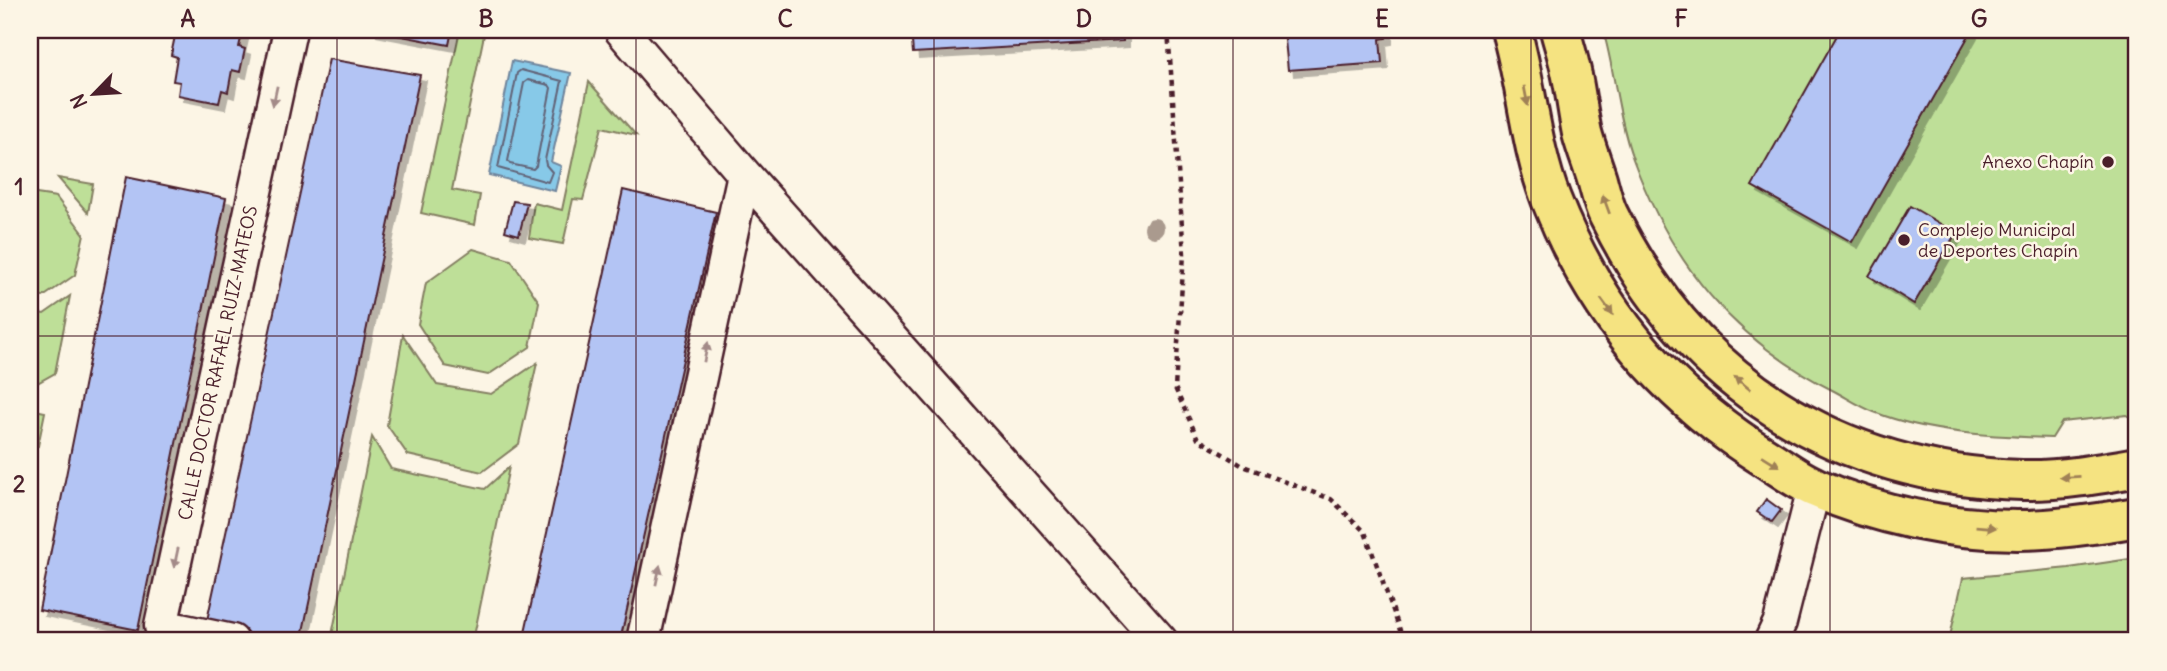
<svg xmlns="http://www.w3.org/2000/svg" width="2167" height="671" font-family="Delius,sans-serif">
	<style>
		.green { fill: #bedf98; stroke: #847f62; stroke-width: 2 }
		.water { fill: #87c9e8; stroke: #6f859c; stroke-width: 2 }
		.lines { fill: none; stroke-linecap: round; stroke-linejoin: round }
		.shore { stroke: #626377; stroke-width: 2 }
		.building { fill: #b3c4f4; stroke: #4a1f2b; stroke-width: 2; filter: url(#shadow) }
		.minor-casing { stroke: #4a1f2b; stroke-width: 37 }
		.major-casing { stroke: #4a1f2b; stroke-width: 44 }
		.path { stroke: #4a1f2b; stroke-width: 4.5; stroke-dasharray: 5 5; stroke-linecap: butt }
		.minor { stroke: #fcf5e5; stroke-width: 32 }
		.major { stroke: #f5e381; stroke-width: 38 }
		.tree { fill: #aa9a8e }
		.oneway { fill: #a38a88 }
		.oneway2 { fill: #a08156 }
		.grid { fill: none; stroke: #4a1f2b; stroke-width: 2; stroke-opacity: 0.55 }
		.poi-dot { fill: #4a1f2b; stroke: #fcf5e5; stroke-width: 2.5 }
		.labels { text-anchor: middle; stroke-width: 5; stroke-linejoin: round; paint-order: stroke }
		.poi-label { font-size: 18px; fill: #4a1f2b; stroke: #fcf5e5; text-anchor: end }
		.street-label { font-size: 18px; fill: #4a1f2b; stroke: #fcf5e5 }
		.neatline { fill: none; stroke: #4a1f2b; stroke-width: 2.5 }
		.grid-label { font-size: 23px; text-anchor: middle; font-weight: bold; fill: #4a1f2b }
	</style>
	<defs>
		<filter id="shadow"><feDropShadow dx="6" dy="6" stdDeviation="0" flood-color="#0004"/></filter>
	</defs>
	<rect width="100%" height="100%" fill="#fcf5e5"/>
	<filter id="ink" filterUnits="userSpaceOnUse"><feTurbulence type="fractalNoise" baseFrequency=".0143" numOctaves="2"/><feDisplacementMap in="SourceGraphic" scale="14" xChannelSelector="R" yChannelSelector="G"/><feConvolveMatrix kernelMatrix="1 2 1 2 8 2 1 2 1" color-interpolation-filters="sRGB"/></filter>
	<g filter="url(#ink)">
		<path class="green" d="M460 30H485L452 190 480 195 475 225 421 213Z
			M1603 30H2137V420L2127 415 2062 422 2052 438C1992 436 1930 434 1874 412 1861 407 1849 399 1836 392 1734 341 1672 265 1633 159 1618 118 1615 72 1603 30Z
			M589 82 636 135 602 127 583 200 573 199 563 244 529 238 534 203 562 210Z
			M58 178 93 184 88 213Z
			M30 193 56 197 84 234 75 275 43 297 30 295Z
			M473 249 511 260 539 302 530 347 488 375 445 366 418 324 426 283Z
			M70 296 55 373 30 387V311L44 314Z
			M403 335 437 385 491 394 537 363 519 444 482 472 408 455 387 425Z
			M30 409 45 412 38 446 30 444Z
			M372 437 391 469 485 489 509 467 473 641H417L416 639 394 634 391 641H361L332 635Z
			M2137 558V641H1949L1963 578 2069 568Z"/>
		<path class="water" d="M512 61 571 73 551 162 561 166 555 191 489 175Z"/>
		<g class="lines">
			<path class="shore" d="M521 70 562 81 545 160 546 165 552 172 548 182 498 168 517 73Z
				M528 80 549 85 551 88 536 166 533 169 510 164 508 161 524 83Z"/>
		</g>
		<path class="building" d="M182 30H243L239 47 245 49 240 72 232 70 228 92 222 90 219 103 178 95 180 82 173 81 177 57 171 55 175 36 180 37Z
			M370 30H452L449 45Z
			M911 30H1123V41L913 53Z
			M1284 30H1386V38L1380 39 1382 63 1288 70Z
			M1840 30H1972L1852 242 1752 186Z
			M329 59 420 75 301 641H284L206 625Z
			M126 177 226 198 138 630 39 610Z
			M623 190 716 212 620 641H523Z
			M513 201 527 203 519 235 505 231Z
			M1910 206 1956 233 1914 304 1869 276Z
			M1766 499 1781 510 1772 522 1757 512Z"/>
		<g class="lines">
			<g class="minor-casing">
				<path id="minor" d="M621 30 744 174 1161 641
					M232 641 161 626 290 30
					M643 641 744 174
					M1771 641 1780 622 1814 488"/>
			</g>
			<g class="major-casing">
				<path id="major" d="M1511 30C1527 85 1530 145 1551 199 1594 309 1666 396 1766 458 1782 468 1799 481 1816 488 1877 515 1950 530 2017 530 2057 530 2097 524 2137 517
					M1560 30C1564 45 1569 60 1572 76 1576 95 1578 114 1582 133 1586 148 1592 163 1597 179 1600 190 1603 203 1608 214 1690 382 1835 474 2022 480 2060 481 2099 474 2137 467"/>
			</g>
			<path class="path" d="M1168 30 1184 254 1175 388 1198 439 1243 466 1331 499 1365 532 1401 633V641"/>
			<use href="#minor" class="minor"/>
			<use href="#major" class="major"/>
		</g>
		<circle class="tree" cx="1154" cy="228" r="10"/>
		<defs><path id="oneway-solid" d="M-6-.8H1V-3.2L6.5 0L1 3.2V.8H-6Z" transform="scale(1.75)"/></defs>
		<g class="oneway">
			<use href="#oneway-solid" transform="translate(275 96) rotate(102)"/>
			<use href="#oneway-solid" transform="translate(706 352) rotate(-78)"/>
			<use href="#oneway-solid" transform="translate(176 558) rotate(102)"/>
			<use href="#oneway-solid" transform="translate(658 575) rotate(-78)"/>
		</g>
		<g class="oneway2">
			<use href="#oneway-solid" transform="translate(1526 96) rotate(79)"/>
			<use href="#oneway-solid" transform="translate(1606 204) rotate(-110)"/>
			<use href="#oneway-solid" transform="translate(1607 307) rotate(54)"/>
			<use href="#oneway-solid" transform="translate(1742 383) rotate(-141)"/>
			<use href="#oneway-solid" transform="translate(1771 461) rotate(32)"/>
			<use href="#oneway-solid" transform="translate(2070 477) rotate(177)"/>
			<use href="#oneway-solid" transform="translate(1986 527) rotate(5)"/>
		</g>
	</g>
	<path class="grid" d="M337 30V641M636 30V641M934 30V641M1233 30V641M1531 30V641M1830 30V641M30 336H2137"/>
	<g class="poi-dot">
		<circle cx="2108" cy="162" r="7"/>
		<circle cx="1904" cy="240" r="7"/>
	</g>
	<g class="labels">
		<g class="poi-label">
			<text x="2094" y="168">Anexo Chapín</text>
			<text x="1918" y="236" text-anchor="start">Complejo Municipal<tspan x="1918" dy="21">de Deportes Chapín</tspan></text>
		</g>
		<g class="street-label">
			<text transform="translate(218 363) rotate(-78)" y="6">CALLE DOCTOR RAFAEL RUIZ-MATEOS</text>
		</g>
	</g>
	<rect width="2167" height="671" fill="none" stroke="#fcf5e5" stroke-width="77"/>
	<g transform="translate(94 94) rotate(245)" stroke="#fcf5e5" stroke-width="5" paint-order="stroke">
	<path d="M0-5L12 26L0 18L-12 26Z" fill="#4a1f2b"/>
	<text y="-10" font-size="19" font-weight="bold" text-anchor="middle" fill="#4a1f2b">N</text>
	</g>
	<rect x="38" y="38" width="2090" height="594" class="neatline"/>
	<g class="grid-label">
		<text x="188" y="27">A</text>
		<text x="486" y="27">B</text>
		<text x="785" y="27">C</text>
		<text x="1084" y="27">D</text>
		<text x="1382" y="27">E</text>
		<text x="1681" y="27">F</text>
		<text x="1979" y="27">G</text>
		<text x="19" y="195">1</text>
		<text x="19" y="492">2</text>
	</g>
</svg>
